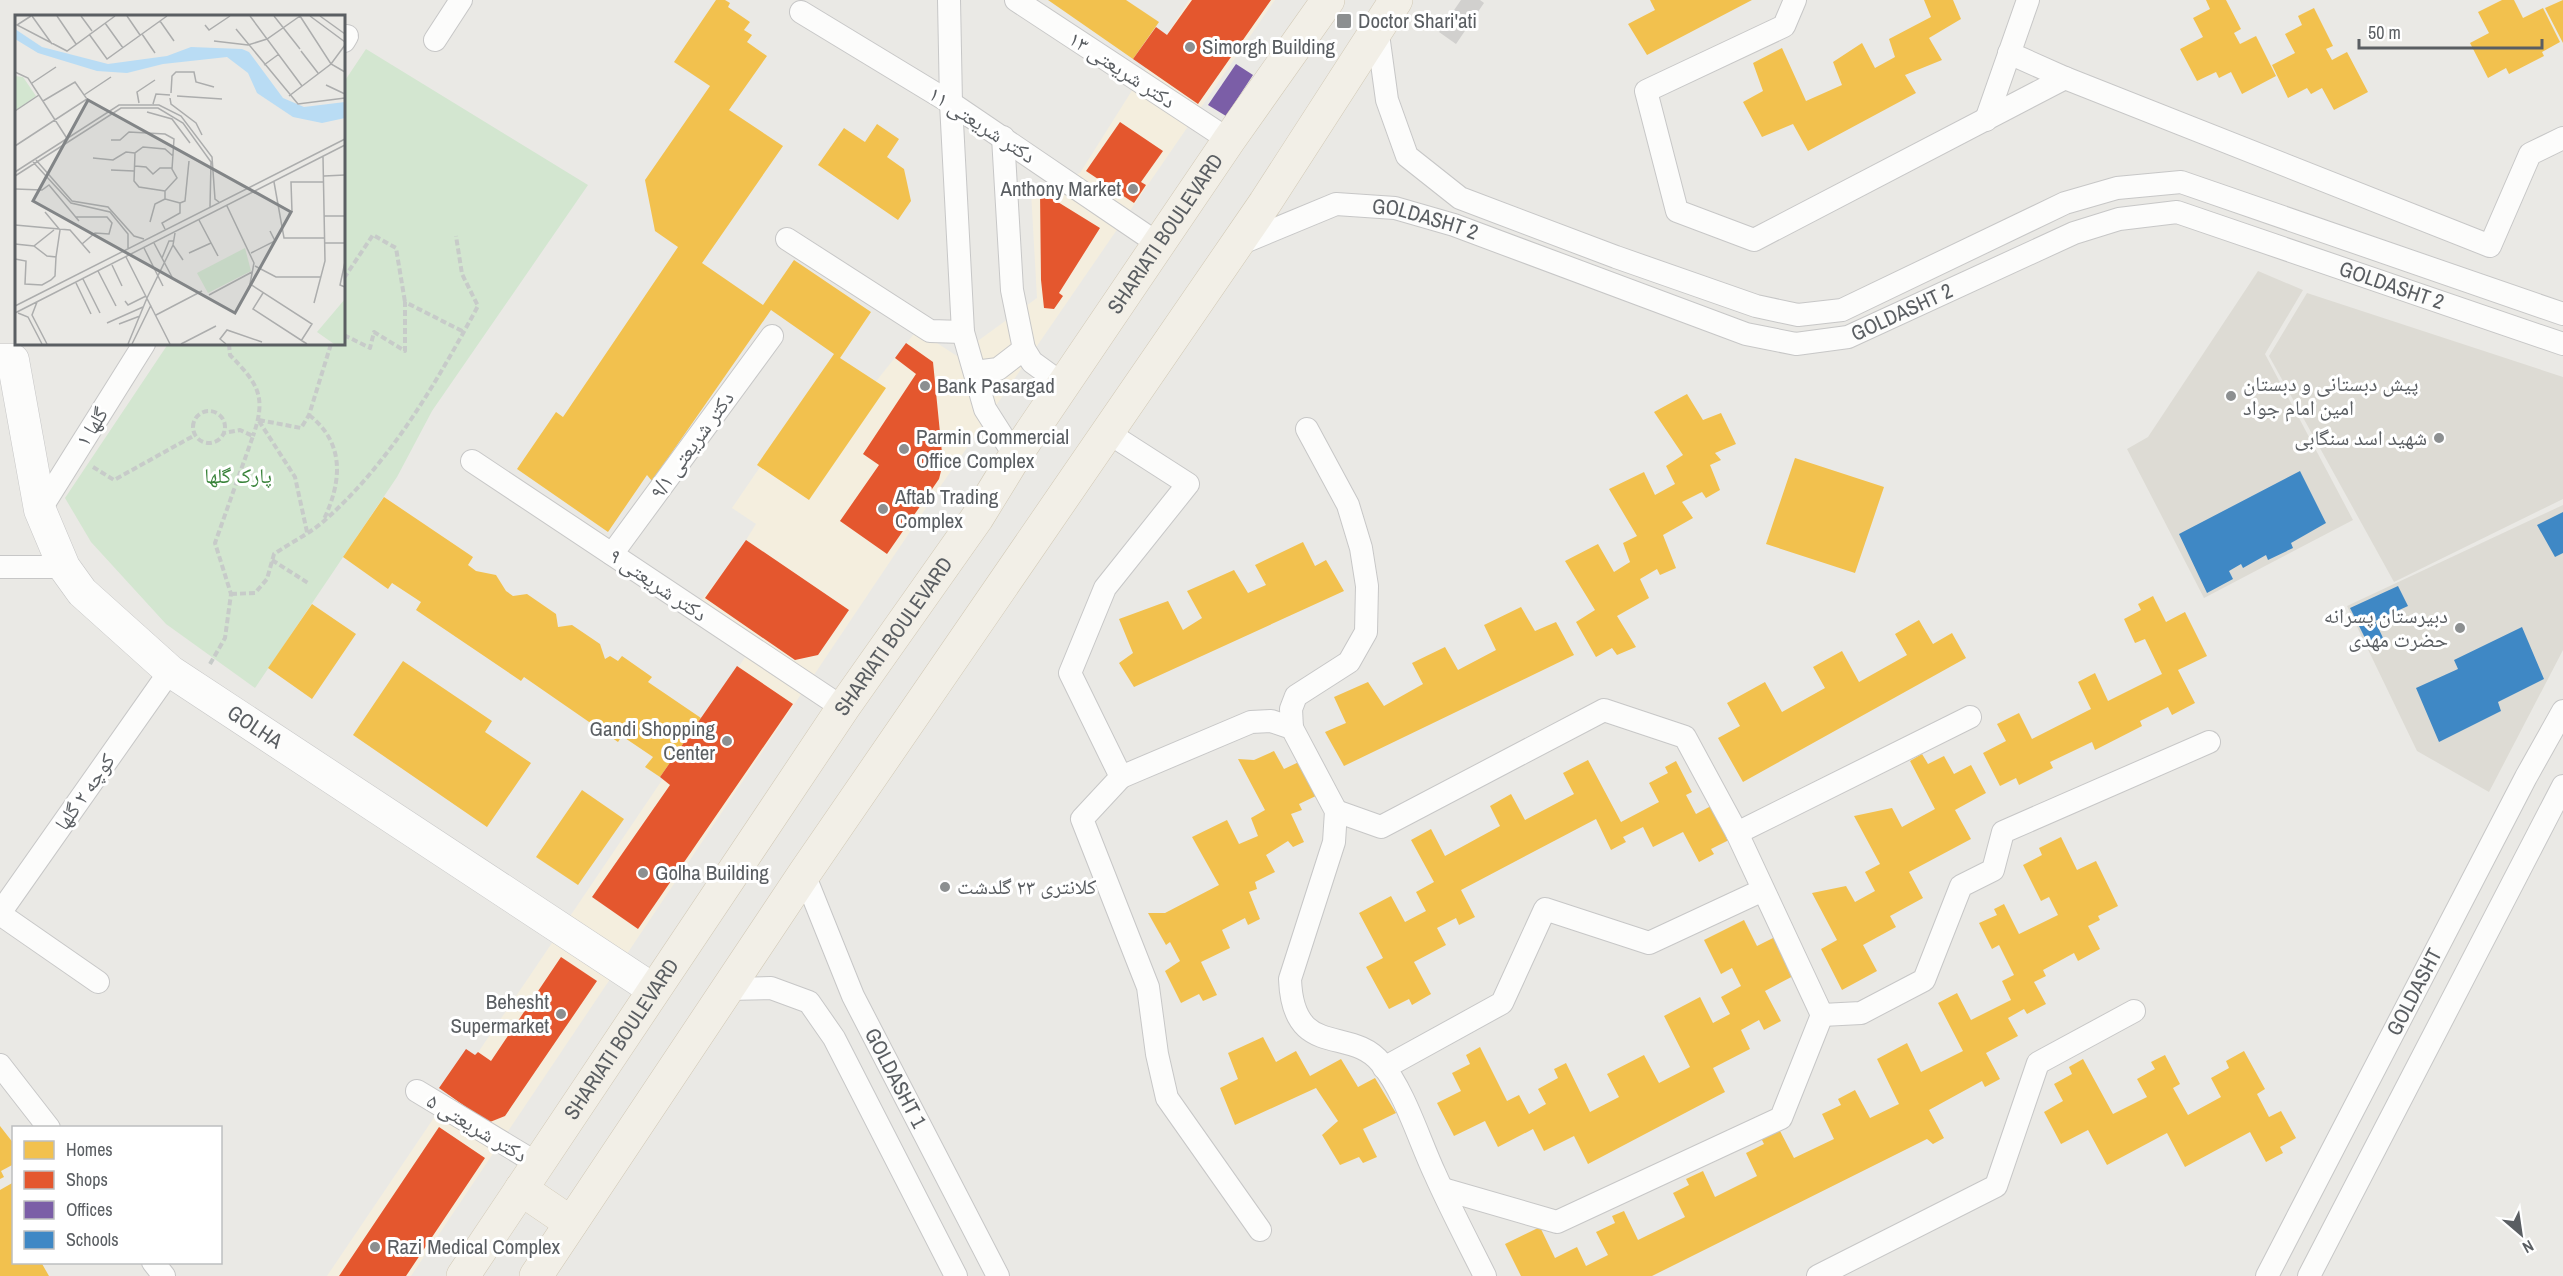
<svg xmlns="http://www.w3.org/2000/svg" width="2563" height="1276" font-family="'Archivo Narrow','Noto Naskh Arabic',sans-serif">
	<style>
		.commercial { fill: #f4eede }
		.education { fill: #dddbd4 }
		.green { fill: #d3e6d0 }
		.homes { fill: #f2c14e }
		.shops { fill: #e4572e }
		.offices { fill: #7b5ea7 }
		.schools { fill: #3f88c5 }
		.building { fill: #d1d0ce }
		.lines { fill: none; stroke-linecap: round; stroke-linejoin: round }
		.street-casing { stroke: #c7c7c7; stroke-width: 24 }
		.secondary-casing { stroke: #c7c7c7; stroke-width: 33 }
		.primary-casing { stroke: #d1c8b4; stroke-width: 34 }
		.path { stroke: #c7cbc9; stroke-width: 4; stroke-dasharray: 6 3; stroke-linecap: butt }
		.street { stroke: #fcfcfb; stroke-width: 22 }
		.secondary { stroke: #fcfcfb; stroke-width: 32 }
		.primary { stroke: #f2efe7; stroke-width: 33 }
		.poi-dot { fill: #8c8f90; stroke: #fff; stroke-width: 2 }
		.labels { text-anchor: middle; stroke-width: 6; stroke-linejoin: round; paint-order: stroke }
		.poi-label { font-size: 21px; fill: #5a5e62; stroke: #fff; text-anchor: start }
		.street-label { font-size: 21px; fill: #5a5e62; stroke: #fff }
		.park-label { font-size: 21px; fill: #39833a; stroke: #fff }
		.inset-road { fill: none; stroke: #acadad; stroke-width: 1.5 }
		.view { fill: #828587; fill-opacity: 0.15; stroke: #828587; stroke-width: 3 }
		.inset-edge { fill: none; stroke: #5a5e62; stroke-width: 3 }
	</style>
	<rect width="100%" height="100%" fill="#eae9e5"/>
	<path class="commercial" d="M1189 0H1275L942 484 411 1276H327L756 641 698 604 748 542 746 540 756 524 732 508 760 467 791 488 917 330 957 356 1037 298 1031 192 1080 173Z"/>
	<path class="education" d="M2258 271 2303 290 2265 354 2353 520 2204 598 2127 449 2148 437Z
		M2307 293 2563 377V499L2394 582 2269 356Z
		M2563 505V650L2489 792 2417 751 2347 606Z"/>
	<path class="green" d="M366 49 588 185 432 411 397 477 255 688 166 624 91 542 65 498 168 344H344V82Z"/>
	<path class="homes" d="M716 0H725L730 3 728 7 750 22 744 30 752 35 747 42 767 56 729 110 783 146 702 263 763 305 794 260 871 312 840 358 886 388 809 500 757 465 834 354 771 310 652 481 647 475 608 532 517 469 556 412 563 417 678 247 655 231 645 180 710 86 674 62Z
		M1048 0H1126L1159 22 1133 59Z
		M1650 0H1752L1647 55 1628 24 1655 10Z
		M1924 0H1953L1961 19 1929 38 1942 60 1905 75 1916 93 1808 151 1793 124 1762 137 1743 102 1763 91 1753 63 1782 48 1806 101 1842 85 1833 62 1862 43 1875 68 1895 57 1889 39 1931 17Z
		M2206 0H2226L2241 29 2234 33 2240 44 2256 36 2276 76 2242 94 2231 72 2219 78 2216 72 2197 81 2180 49 2203 37 2193 18 2210 9Z
		M2502 0H2514L2523 18 2543 8 2560 42 2542 52 2544 56 2509 74 2506 68 2488 78 2470 43 2489 33 2478 12Z
		M2563 0V43L2545 8Z
		M2314 8 2333 46 2326 49 2332 60 2347 52 2368 92 2334 110 2322 88 2311 94 2307 88 2288 98 2272 65 2295 53 2285 34 2302 25 2298 16Z
		M877 124 899 139 887 157 904 169 911 201 898 220 818 165 844 128 865 142Z
		M1687 394 1703 420 1721 413 1736 444 1715 453 1721 460 1710 465 1720 490 1706 498 1702 492 1682 502 1693 518 1663 535 1676 568 1660 575 1657 569 1640 579 1649 598 1617 616 1636 647 1617 655 1612 648 1596 657 1576 622 1595 610 1565 561 1598 544 1614 572 1630 562 1623 543 1637 536 1609 489 1644 472 1655 495 1675 484 1666 466 1683 455 1654 412Z
		M1795 458 1884 487 1855 573 1766 544Z
		M384 497 473 557 468 565 476 571 496 575 506 591 513 596 527 594 556 614 558 627 572 625 600 644 605 659 610 656 618 661 622 656 652 677 648 682 701 718 660 777 645 767 653 757 622 736 618 742 524 677 521 681 416 610 421 602 392 583 388 589 343 557Z
		M1303 542 1315 566 1326 560 1344 591 1134 687 1119 663 1133 653 1119 619 1168 601 1183 630 1202 618 1187 591 1234 570 1248 593 1266 585 1255 565Z
		M2153 596 2166 622 2185 612 2207 656 2178 670 2195 703 2172 715 2168 707 2140 721 2142 726 2095 750 2092 742 2050 762 2053 768 2019 785 2016 778 2000 786 1983 753 2006 741 1997 724 2019 713 2032 739 2091 709 2078 682 2095 673 2108 701 2162 674 2145 639 2135 643 2124 619 2141 610 2138 604Z
		M312 604 356 634 312 699 268 668Z
		M1521 607 1535 631 1556 622 1574 655 1344 766 1325 732 1346 723 1334 697 1368 682 1384 706 1423 684 1412 663 1445 647 1458 670 1496 650 1484 625Z
		M1919 620 1933 644 1952 633 1966 658 1743 782 1718 738 1740 726 1727 703 1765 682 1782 712 1825 688 1813 667 1842 651 1859 682 1907 655 1895 634Z
		M403 661 492 721 485 732 531 763 487 827 353 735Z
		M1274 751 1284 769 1301 761 1318 795 1299 804 1302 810 1291 814 1304 842 1293 847 1288 841 1266 855 1275 872 1255 882 1257 889 1249 892 1260 919 1248 925 1245 918 1222 930 1230 948 1201 962 1217 995 1203 1001 1199 994 1181 1003 1165 971 1180 961 1170 942 1166 945 1148 913H1165L1219 885 1192 837 1227 820 1239 844 1258 836 1251 818 1265 810 1238 759 1254 760Z
		M1922 754 1928 764 1944 756 1954 774 1971 765 1986 793 1955 810 1971 839 1909 872 1923 898 1890 916 1896 927 1863 945 1877 971 1842 990 1821 949 1837 940 1812 893 1846 886 1855 902 1875 891 1865 872 1880 864 1854 816 1892 808 1902 827 1935 809 1910 761Z
		M1588 760 1621 822 1659 802 1649 783 1668 773 1665 767 1676 761 1692 792 1686 795 1696 814 1711 806 1729 840 1711 849 1714 854 1699 862 1683 832 1653 847 1643 827 1623 837 1626 842 1611 850 1596 819 1461 890 1475 917 1459 925 1456 918 1437 928 1446 945 1414 962 1431 994 1412 1005 1409 999 1389 1009 1366 967 1383 958 1359 913 1391 896 1405 922 1426 911 1416 892 1434 882 1411 840 1431 829 1445 856 1500 826 1490 806 1511 794 1525 820 1574 794 1563 773Z
		M582 790 624 819 578 885 536 857Z
		M2061 837 2077 870 2096 861 2118 906 2098 916 2100 920 2088 926 2100 949 2078 961 2074 953 2043 970 2046 976 2034 982 2046 1004 2027 1014 2024 1009 2008 1018 2018 1036 1986 1053 2000 1079 1985 1087 1982 1081 1929 1110 1944 1138 1933 1144 1927 1139 1652 1276H1521L1505 1244 1540 1227 1555 1258 1577 1247 1586 1266 1608 1255 1596 1232 1615 1223 1612 1216 1624 1211 1638 1240 1685 1217 1673 1193 1689 1185 1686 1179 1703 1171 1715 1197 1757 1176 1746 1153 1764 1144 1761 1138 1779 1129 1794 1158 1834 1139 1822 1114 1841 1105 1838 1099 1855 1090 1870 1118 1899 1104 1877 1059 1907 1043 1921 1072 1963 1051 1938 1003 1957 993 1971 1020 2011 1000 2002 981 2014 975 1999 945 1992 949 1979 923 1997 915 1994 909 2004 904 2019 934 2058 915 2049 897 2041 901 2023 865 2042 855 2039 848Z
		M1744 920 1757 946 1779 935 1799 973 1765 991 1781 1021 1764 1030 1759 1020 1741 1030 1750 1049 1713 1068 1725 1092 1588 1164 1574 1136 1544 1151 1533 1129 1498 1147 1485 1121 1454 1136 1437 1103 1461 1091 1452 1073 1470 1064 1466 1055 1480 1047 1507 1101 1519 1095 1529 1114 1546 1104 1538 1089 1558 1078 1554 1069 1566 1063 1590 1112 1619 1097 1607 1074 1644 1055 1659 1083 1690 1067 1664 1016 1700 997 1713 1023 1730 1014 1721 997 1741 986 1732 968 1721 974 1704 940Z
		M1263 1037 1276 1062 1296 1051 1310 1076 1341 1059 1358 1087 1375 1078 1396 1113 1363 1129 1377 1157 1363 1163 1359 1157 1340 1165 1322 1135 1338 1121 1316 1088 1235 1125 1220 1088 1238 1079 1228 1053Z
		M2244 1051 2265 1089 2257 1094 2269 1117 2281 1111 2296 1138 2280 1147 2283 1153 2266 1162 2250 1132 2185 1167 2167 1133 2107 1165 2088 1130 2061 1144 2044 1112 2063 1101 2054 1084 2072 1074 2069 1067 2083 1059 2113 1114 2147 1097 2137 1079 2155 1069 2151 1062 2165 1055 2180 1084 2173 1088 2188 1115 2221 1097 2211 1078 2229 1068 2226 1061Z
		M0 1126 14 1144V1164L1 1171 4 1177 0 1179Z
		M14 1182V1262H41L49 1276H0V1190Z"/>
	<path class="shops" d="M1192 0H1271L1198 104 1133 59 1156 27 1167 35Z
		M1120 122 1163 151 1141 182 1146 185 1134 203 1086 171Z
		M1040 191 1100 228 1059 293 1063 296 1054 309 1044 308 1041 280Z
		M906 343 933 362 943 463 939 479 887 554 840 521 879 465 863 454 916 374 895 358Z
		M746 540 849 610 818 655 795 660 705 598Z
		M737 666 793 704 638 929 592 897 670 785 660 777Z
		M561 957 597 981 505 1116 490 1122 483 1119 439 1088 466 1049 475 1055 478 1052 491 1061Z
		M439 1127 485 1158 406 1276H339Z"/>
	<path class="offices" d="M1236 64 1253 75 1226 116 1208 105Z"/>
	<path class="schools" d="M2300 471 2326 523 2291 543 2293 548 2268 560 2266 555 2243 568 2241 564 2229 571 2233 579 2207 593 2179 534Z
		M2563 512V553L2555 557 2537 525Z
		M2398 586 2408 606 2375 621 2384 640 2370 648 2350 608Z
		M2522 627 2544 679 2498 702 2501 711 2439 742 2416 688 2458 669 2454 660Z"/>
	<path class="building" d="M1461 0H1480L1484 3 1456 44 1439 32Z"/>
	<g class="lines">
		<g class="street-casing">
			<g id="street">
				<path d="M949 0 951 103 963 332 985 409 1015 456"/>
				<path d="M1016 0 1229 140"/>
				<path d="M1795 0 1784 26 1646 91 1677 211 1754 240 2065 78"/>
				<path d="M801 12 951 103 1160 245"/>
				<path d="M1377 27 1387 100 1407 156 1460 198 1616 257 1756 306 1798 315 1842 310 2065 203 2117 188 2181 182 2563 314"/>
				<path d="M435 40 461 0"/>
				<path d="M344 41 347 36"/>
				<path d="M2009 53 2065 78 2490 246 2530 154 2563 138"/>
				<path d="M1986 120 2028 0"/>
				<path d="M787 239 930 331 963 332"/>
				<path id="s1" d="M1237 245 1336 204 1395 208 1454 225 1746 334 1796 344 1848 337 2074 233 2119 219 2177 212 2563 344"/>
				<path d="M1024 349 1032 362 1065 386"/>
				<path d="M975 372 998 369 1024 349 1012 290 1003 137"/>
				<path d="M1107 432 1188 484 1105 588 1070 673 1121 777 1082 819 1148 987 1157 1054 1167 1098 1260 1230"/>
				<path d="M472 461 843 708"/>
				<path d="M40 510 144 344"/>
				<path d="M612 554 772 336"/>
				<path d="M0 567H64"/>
				<path d="M1292 728 1291 709 1296 696 1349 662 1366 632 1367 586 1361 548 1348 505 1307 429"/>
				<path d="M1121 777 1251 722 1271 721 1292 728 1336 811 1334 842 1290 979C1293 1061 1351 1025 1381 1063 1405 1092 1419 1140 1435 1174 1450 1208 1468 1242 1485 1276"/>
				<path d="M1336 811 1381 827 1604 710 1685 737 1737 833 1822 1015 1781 1118 1557 1222 1443 1189"/>
				<path d="M1737 833 1970 717"/>
				<path id="s2" d="M804 874 853 996 998 1276"/>
				<path d="M0 913 170 671"/>
				<path d="M0 914 98 982"/>
				<path d="M727 989 771 988 809 1002 834 1038 956 1276"/>
				<path d="M1822 1015 1861 1013 1924 980 1961 886 1993 870 2003 832 2209 742"/>
				<path d="M0 1065 49 1128"/>
				<path d="M1384 1068 1502 1003 1545 909 1649 943 1763 890"/>
				<path d="M417 1091 538 1164"/>
				<path d="M153 1262 164 1276"/>
				<path d="M1818 1276 1996 1186 2038 1063 2134 1011"/>
				<path id="s3" d="M2267 1276 2526 777 2563 711"/>
				<path d="M2309 1276 2563 786"/>
			</g>
		</g>
		<g class="secondary-casing">
			<g id="secondary">
				<path id="s4" d="M0 360H13L40 510 64 567 82 592 170 671 654 990"/>
			</g>
		</g>
		<g class="primary-casing">
			<g id="primary">
				<path d="M521 1189 571 1223"/>
				<path id="s5" d="M463 1276 843 708 977 518 1015 456 1229 140 1328 0"/>
				<path d="M536 1276 804 874 1265 203 1396 0"/>
			</g>
		</g>
		<path class="path" d="M344 278 373 235 396 248 405 302
			M344 335 370 348 374 332 405 351V302L464 332
			M229 344 230 355C258 384 267 396 253 436
			M193 427a16 16 0 1 1 32 0a16 16 0 1 1-32 0Z
			M309 415C345 443 342 481 324 519
			M259 420 301 428 309 415 331 344
			M259 421 295 477 307 532
			M93 467 114 480 195 435
			M272 560 308 583
			M231 594 255 593 267 579 274 554C290 543 309 534 324 521 391 462 436 383 478 306L462 274 456 236
			M210 664 225 638 231 594 215 543 253 436 240 430 224 433"/>
		<use href="#street" class="street"/>
		<use href="#secondary" class="secondary"/>
		<use href="#primary" class="primary"/>
	</g>
	<g class="poi-dot">
		<rect x="1336" y="13" width="16" height="16" rx="3"/>
		<circle cx="1190" cy="47" r="6"/>
		<circle cx="1133" cy="189" r="6"/>
		<circle cx="925" cy="386" r="6"/>
		<circle cx="2231" cy="396" r="6"/>
		<circle cx="2439" cy="438" r="6"/>
		<circle cx="904" cy="449" r="6"/>
		<circle cx="883" cy="509" r="6"/>
		<circle cx="2460" cy="628" r="6"/>
		<circle cx="727" cy="741" r="6"/>
		<circle cx="643" cy="873" r="6"/>
		<circle cx="945" cy="887" r="6"/>
		<circle cx="561" cy="1014" r="6"/>
		<circle cx="375" cy="1247" r="6"/>
	</g>
	<g class="labels">
		<g class="poi-label">
			<text x="1358" y="28">Doctor Shari'ati</text>
			<text x="1202" y="54">Simorgh Building</text>
			<text x="1121" y="196" text-anchor="end">Anthony Market</text>
			<text x="2243" y="391">پیش دبستانی و دبستان<tspan x="2243" dy="24">امین امام جواد</tspan></text>
			<text x="937" y="393">Bank Pasargad</text>
			<text x="916" y="444">Parmin Commercial<tspan x="916" dy="24">Office Complex</tspan></text>
			<text x="2427" y="445" text-anchor="end">شهید اسد سنگابی</text>
			<text x="895" y="504">Aftab Trading<tspan x="895" dy="24">Complex</tspan></text>
			<text x="2448" y="623" text-anchor="end">دبیرستان پسرانه<tspan x="2448" dy="24">حضرت مهدی</tspan></text>
			<text x="715" y="736" text-anchor="end">Gandi Shopping<tspan x="715" dy="24">Center</tspan></text>
			<text x="655" y="880">Golha Building</text>
			<text x="957" y="894">کلانتری ۲۳ گلدشت</text>
			<text x="549" y="1009" text-anchor="end">Behesht<tspan x="549" dy="24">Supermarket</tspan></text>
			<text x="387" y="1254">Razi Medical Complex</text>
		</g>
		<g class="street-label">
			<text transform="translate(1122 70) rotate(33)" y="7">۱۳ دکتر شریعتی</text>
			<text transform="translate(982 125) rotate(33)" y="7">۱۱ دکتر شریعتی</text>
			<text dy="7" stroke="none"><textPath href="#s1" startOffset="198">GOLDASHT 2</textPath></text>
			<text dy="7" stroke="none"><textPath href="#s5" startOffset="1257">SHARIATI BOULEVARD</textPath></text>
			<text dy="7" stroke="none"><textPath href="#s1" startOffset="1224">GOLDASHT 2</textPath></text>
			<text dy="7" stroke="none"><textPath href="#s1" startOffset="702">GOLDASHT 2</textPath></text>
			<text transform="translate(92 427) rotate(-58)" y="7">۱ گلها</text>
			<text transform="translate(692 445) rotate(-54)" y="7">دکتر شریعتی ۹/۱</text>
			<text transform="translate(658 585) rotate(34)" y="7">دکتر شریعتی ۹</text>
			<text dy="7" stroke="none"><textPath href="#s5" startOffset="771">SHARIATI BOULEVARD</textPath></text>
			<text dy="7" stroke="none"><textPath href="#s4" startOffset="478">GOLHA</textPath></text>
			<text transform="translate(85 792) rotate(-55)" y="7">کوچه ۲ گلها</text>
			<text dy="7" stroke="none"><textPath href="#s3" startOffset="320">GOLDASHT</textPath></text>
			<text dy="7" stroke="none"><textPath href="#s5" startOffset="285">SHARIATI BOULEVARD</textPath></text>
			<text dy="7" stroke="none"><textPath href="#s2" startOffset="224">GOLDASHT 1</textPath></text>
			<text transform="translate(477 1128) rotate(31)" y="7">۵ دکتر شریعتی</text>
		</g>
		<g class="park-label">
			<text x="238" y="483">پارک گلها</text>
		</g>
	</g>
	<g transform="translate(15 15)">
		<rect width="330" height="330" fill="#eae9e5"/>
		<path d="M0 61 8 62 21 81 0 96ZM230 233 236 256 193 278 182 258ZM330 284V329H319L302 317Z" fill="#d3e6d0"/>
		<path d="M0 14 27 32 93 49 152 41 176 32 227 34 234 37 268 83 289 92 330 87V103L307 108 278 102 242 78 233 58 212 42 148 49 112 58 82 56 23 38 0 24Z" fill="#b9dcf4"/>
		<path class="inset-road" d="M16 1 2 10 52 36 100 1M17 1 37 29M42 1 61 29M66 1 77 16M112 1 125 20M235 1 287 71M259 1 285 34M285 1 316 49 330 57M295 1 330 27M305 1 330 19M145 6 159 26M90 8 108 33M190 10 194 15 215 1M221 14 283 89 330 83M74 19 92 44 152 1M127 19 140 38M199 26 233 30 252 24 285 1M286 36 303 58M249 50 264 39M0 57 13 63 53 125M17 68 41 52M311 70 330 79M156 78 157 61 161 57H179L181 67 199 72M69 80 96 62M162 81 207 84M274 81 316 49 330 30M155 83 156 89 181 108 187 120M124 88 122 77 140 65M138 89 141 79 155 80M0 96 24 80M132 97 157 104 175 128M96 125H105L114 117 150 119 159 124 157 154 162 163 150 176V184L165 188M0 131 72 84 60 67 28 86M78 143 98 145 111 137 120 138M21 145 57 186 93 192 119 221 129 224M18 147 56 188 95 197 113 219V233M120 151 131 152 138 159 145 153H157M96 155 119 156M0 157 104 90H144L166 101 197 142 200 184 204 187M0 161 106 93H143L168 108 196 147 195 192M309 161 330 160M259 167 269 223H310M0 174 27 175 34 170 64 206M150 176 124 172 119 166 120 138 128 132 150 134 158 141M212 191 239 248 235 269 297 309 286 326M30 197 45 215 41 242M277 197 276 167H309M309 201H330M60 202H92L97 208 94 219 80 218 67 229M184 205 203 241M135 207 140 189 150 184M0 210 55 215 75 238M150 214 147 208 165 198V188L170 186 174 146M139 228 157 262M310 228H330M0 229 19 231M158 230 168 245M129 233 148 271M174 238 196 228M236 238 260 226 255 216M111 242 155 329M147 243 154 226H159M0 244 11 246 10 269 27 270 36 265 40 261 41 242 32 241 19 231 39 215M330 247 325 270 330 272M97 250 107 271M240 251 261 262H306M83 256 101 291M68 264 85 298M61 268 76 299M248 278 238 294 292 329M194 280 237 257M132 283 158 230 160 218M110 286 113 290 131 281M22 287 17 300 32 329M299 288 310 246 308 142M0 291 330 124M0 298 330 130M3 298 13 302 27 329M141 300 187 276M92 308 128 292M104 309 125 301M113 329 132 283M117 329 136 290M166 329 201 311M211 329 205 324 212 315 247 327"/>
		<path class="view" d="M73 85 276 197 220 298 18 186Z"/>
		<rect width="330" height="330" class="inset-edge"/>
	</g>
	<rect x="12" y="1126" width="210" height="138" fill="#ffffff" stroke="#bdbfc0" stroke-width="1.5"/>
	<rect x="24" y="1141" width="30" height="18" fill="#f2c14e" stroke="#bdbfc0" stroke-width="1.5"/>
	<text x="66" y="1156" font-size="18" fill="#5a5e62">Homes</text>
	<rect x="24" y="1171" width="30" height="18" fill="#e4572e" stroke="#bdbfc0" stroke-width="1.5"/>
	<text x="66" y="1186" font-size="18" fill="#5a5e62">Shops</text>
	<rect x="24" y="1201" width="30" height="18" fill="#7b5ea7" stroke="#bdbfc0" stroke-width="1.5"/>
	<text x="66" y="1216" font-size="18" fill="#5a5e62">Offices</text>
	<rect x="24" y="1231" width="30" height="18" fill="#3f88c5" stroke="#bdbfc0" stroke-width="1.5"/>
	<text x="66" y="1246" font-size="18" fill="#5a5e62">Schools</text>
	<g transform="translate(2521 1234) rotate(151)" stroke="#ffffff" stroke-width="4.5" paint-order="stroke">
	<path d="M0-4.5L10 22L0 15L-10 22Z" fill="#5a5e62"/>
	<text y="-9" font-size="16" font-weight="bold" text-anchor="middle" fill="#5a5e62">N</text>
	</g>
	<path d="M2359 39v9h183v-9" fill="none" stroke="#5a5e62" stroke-width="3"/>
	<text x="2368" y="39" font-size="18" fill="#5a5e62" stroke="#ffffff" stroke-width="4.5" paint-order="stroke">50 m</text>
</svg>
